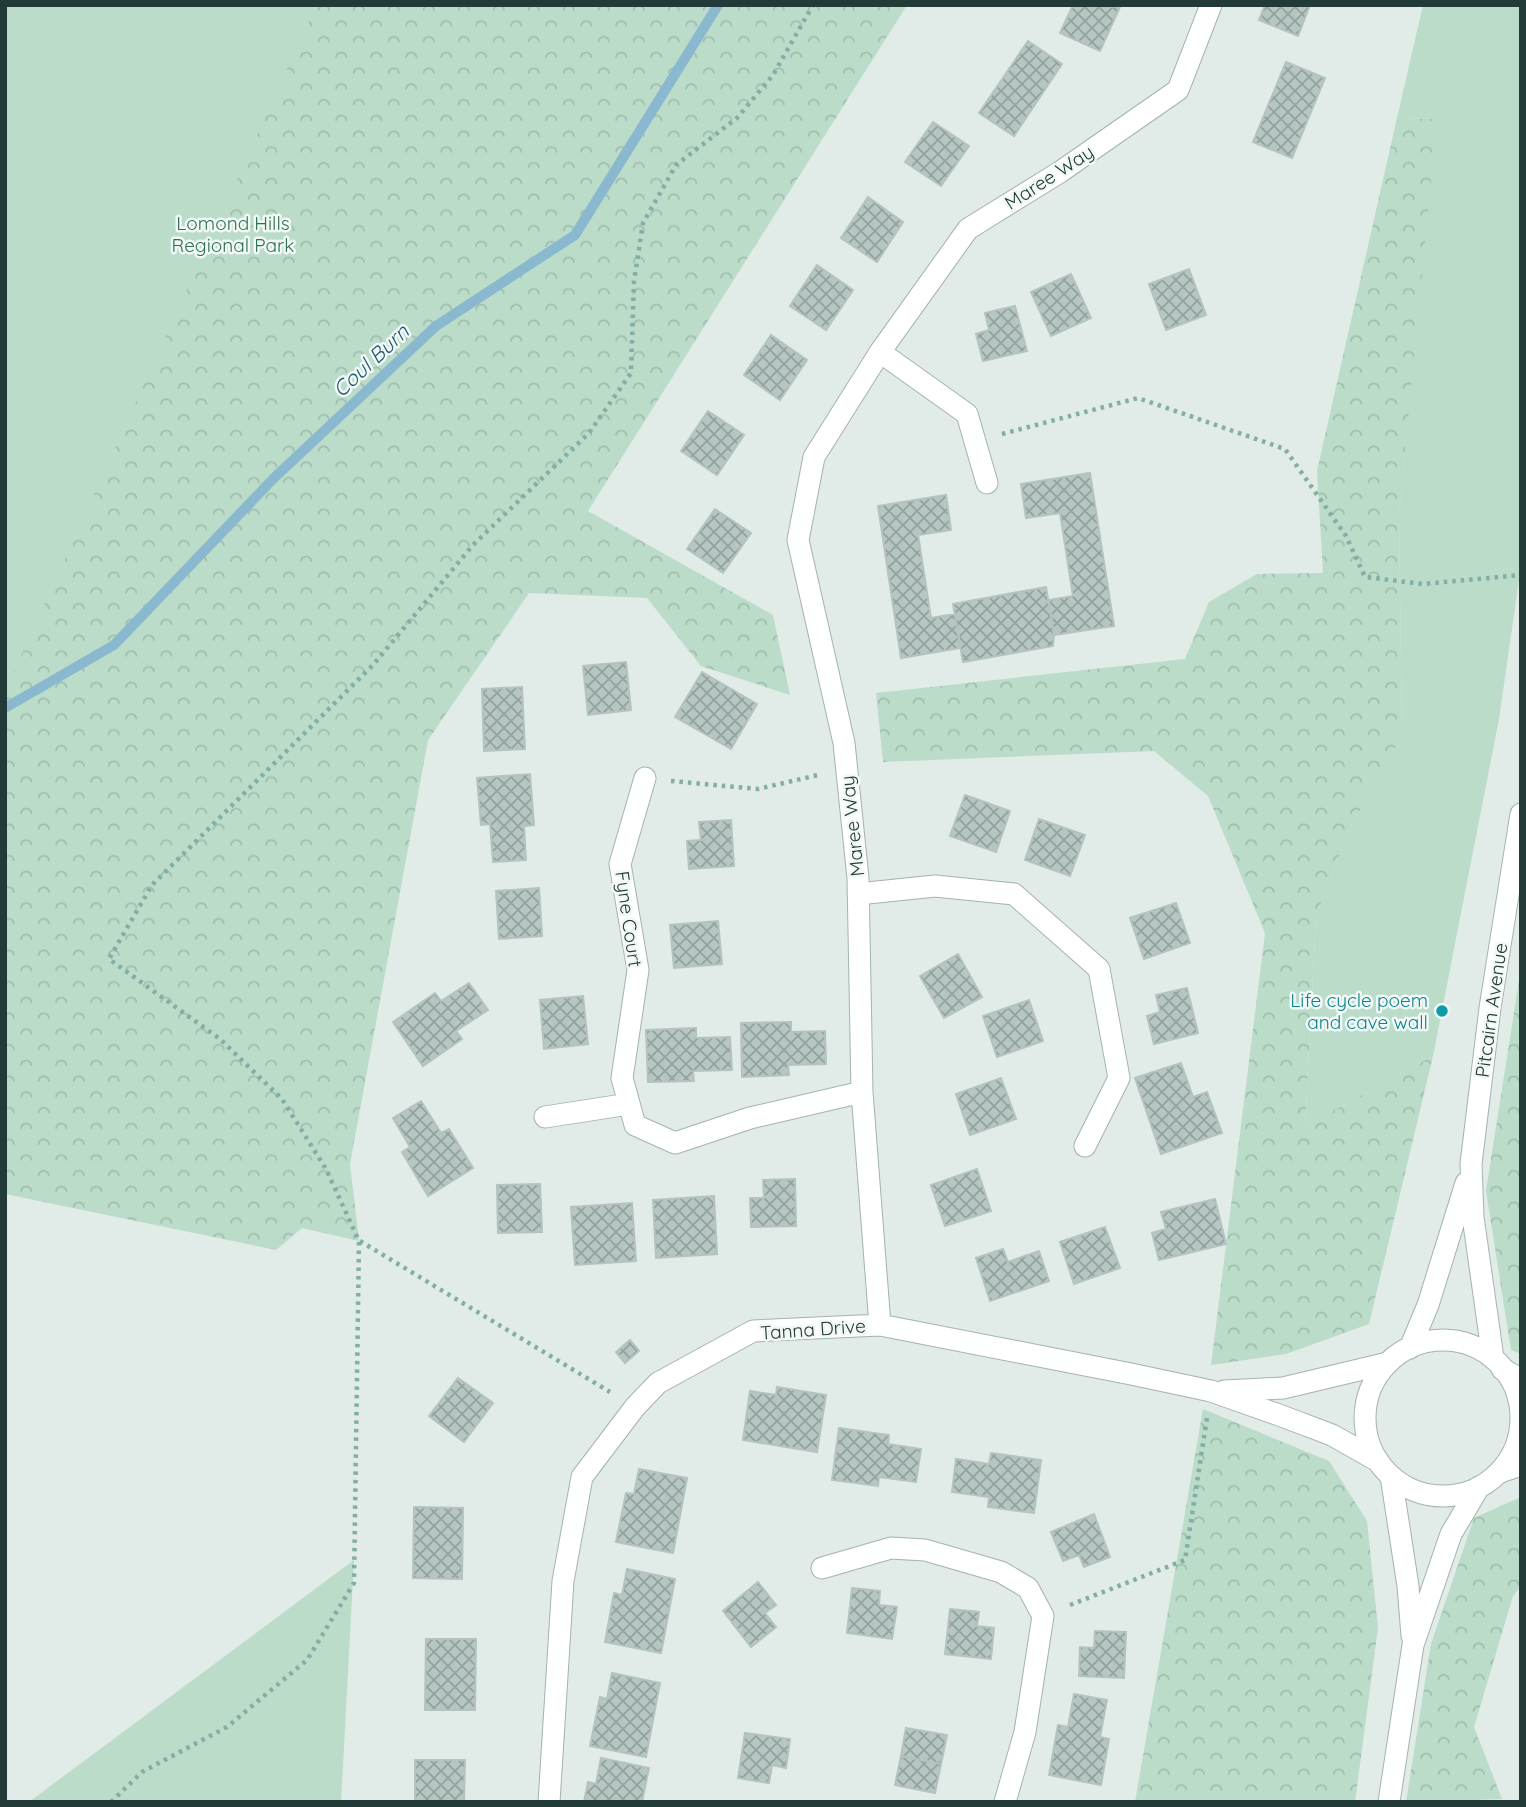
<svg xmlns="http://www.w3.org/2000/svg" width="1526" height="1807" font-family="Quicksand,sans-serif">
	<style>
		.green { fill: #badcc9 }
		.forest { fill: url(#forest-crowns) }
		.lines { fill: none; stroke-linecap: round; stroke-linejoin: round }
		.stream { stroke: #8ab9cf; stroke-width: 10 }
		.building { fill: url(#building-cross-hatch); stroke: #b3c4c0; stroke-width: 2 }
		.minor-casing { stroke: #a4b3b0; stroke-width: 23 }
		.tertiary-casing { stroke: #a4b3b0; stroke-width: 23 }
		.path { stroke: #82aea7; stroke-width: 4.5; stroke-dasharray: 3.5 5; stroke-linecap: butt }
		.minor { stroke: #fff; stroke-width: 21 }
		.tertiary { stroke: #fff; stroke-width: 21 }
		.culture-dot { fill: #0f9aa8; stroke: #f1f8f5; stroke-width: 2.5 }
		.labels { text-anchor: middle; stroke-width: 5; stroke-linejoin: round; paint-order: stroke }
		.street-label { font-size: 19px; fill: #223b38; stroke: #f1f8f5 }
		.park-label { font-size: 19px; fill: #2d7152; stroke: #f1f8f5 }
		.culture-label { font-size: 19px; fill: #0d838f; stroke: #f1f8f5; text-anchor: end }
		.water-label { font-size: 21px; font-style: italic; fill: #1e5875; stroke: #f1f8f5 }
	</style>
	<defs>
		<pattern id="forest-crowns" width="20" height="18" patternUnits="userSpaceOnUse" patternTransform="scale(1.75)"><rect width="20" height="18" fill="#badcc9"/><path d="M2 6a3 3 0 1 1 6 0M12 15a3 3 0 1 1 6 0" fill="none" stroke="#a0bead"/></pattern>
		<pattern id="building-cross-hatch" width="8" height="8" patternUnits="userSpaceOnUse" patternTransform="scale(1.75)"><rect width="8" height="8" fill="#b6c6c2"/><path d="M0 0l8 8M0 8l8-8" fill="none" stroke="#94a29f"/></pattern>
	</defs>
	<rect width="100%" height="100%" fill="#e1ebe8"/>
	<path class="green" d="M5 5H718L5 718Z
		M1423 5H1521V566L1499 719 1433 1056 1305 1126 1316 916 1350 828 1402 736 1399 516 1436 119 1397 118Z
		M354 1560 341 1802H29Z"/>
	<path class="forest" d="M316 5H907L588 511 773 615 790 695 701 666 647 598 529 593 428 740 350 1164 359 1241 302 1228 276 1250 5 1194V691Z
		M1397 118 1437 119 1399 516 1402 736 1350 828 1316 916 1305 1126 1433 1056 1369 1324 1286 1354 1211 1365 1265 933 1208 796 1154 751 883 762 876 693 1185 659 1209 602 1257 574 1323 573 1317 471Z
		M1521 968V1354L1511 1350 1486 1191Z
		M1203 1409 1329 1461 1367 1521 1378 1628 1355 1802H1135Z
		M1521 1497V1586L1513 1596 1474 1727 1502 1799 1406 1802 1431 1644 1474 1518Z"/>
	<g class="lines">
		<path class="stream" d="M5 708 114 645 274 478 436 326 575 235 718 5"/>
	</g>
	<path class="building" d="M1073 5 1120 7 1100 51 1060 33Z
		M1265 5H1310L1298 36 1259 20Z
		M1028 41 1062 64 1014 136 979 113Z
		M1286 62 1325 78 1292 158 1253 142Z
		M933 122 969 146 941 186 905 162Z
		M868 197 903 222 877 262 841 238Z
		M817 265 853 290 826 330 790 306Z
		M1189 269 1206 315 1166 330 1149 284Z
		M1071 274 1091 318 1051 336 1031 292Z
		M1015 306 1027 351 983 361 976 334 989 330 985 313Z
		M771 335 807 360 780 400 744 375Z
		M708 411 744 435 717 475 681 451Z
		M1090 473 1114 626 1054 635 1049 600 1073 596 1060 513 1026 518 1021 484Z
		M946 495 951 530 918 535 931 618 955 614 960 648 901 658 878 506Z
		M715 509 751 533 723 573 687 549Z
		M1046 587 1054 635 1053 646 963 662 953 604Z
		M626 662 631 710 588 715 583 666Z
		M702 672 757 704 731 749 675 717Z
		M522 687 525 749 484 751 482 689Z
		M530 774 534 825 524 826 526 860 493 862 490 824 481 825 477 778Z
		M965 795 1010 811 996 852 950 836Z
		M1039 819 1085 835 1070 876 1025 860Z
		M731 820 734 866 689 869 687 841 701 840 699 822Z
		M539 888 542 936 499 939 496 891Z
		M1176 903 1190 943 1144 959 1130 918Z
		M718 921 722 964 674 968 670 925Z
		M958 954 982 997 944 1018 920 976Z
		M469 983 488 1010 456 1031 462 1039 423 1066 393 1022 435 993 441 1001Z
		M1187 988 1198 1033 1154 1044 1147 1016 1160 1012 1156 995Z
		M583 996 588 1044 544 1049 540 1000Z
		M1029 1000 1043 1041 997 1057 983 1016Z
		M791 1022V1032L825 1031 826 1064 788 1065 789 1075 742 1077 741 1023Z
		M696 1028V1038L730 1037 732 1070 693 1071 694 1081 648 1082 646 1030Z
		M1181 1063 1193 1097 1207 1092 1222 1133 1161 1154 1135 1078Z
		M1001 1078 1016 1119 970 1135 956 1094Z
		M421 1101 441 1133 449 1129 473 1168 428 1196 402 1152 410 1147 393 1118Z
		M977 1169 991 1211 945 1226 931 1185Z
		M795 1179 796 1226 751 1227 750 1198H764L763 1180Z
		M540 1184 542 1232 498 1233 497 1185Z
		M714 1196 717 1254 656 1258 653 1200Z
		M1215 1199 1226 1244 1159 1260 1152 1233 1166 1229 1161 1212Z
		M632 1203 636 1261 575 1265 571 1207Z
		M1105 1227 1120 1268 1074 1284 1060 1242Z
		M1003 1249 1008 1262 1039 1251 1049 1281 990 1301 976 1258Z
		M630 1340 639 1351 625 1363 616 1352Z
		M458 1378 493 1403 464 1442 429 1416Z
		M777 1387 826 1395 817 1452 743 1440 750 1391 776 1395Z
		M839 1428 889 1435 888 1444 921 1449 916 1482 879 1477 878 1486 832 1480Z
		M991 1453 1041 1460 1034 1513 988 1507 989 1497 952 1492 956 1459 989 1464Z
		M639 1469 687 1478 673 1553 616 1542 626 1493 634 1494Z
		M414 1507 463 1508 462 1579 413 1578Z
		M1094 1514 1110 1557 1084 1567 1079 1555 1063 1561 1051 1532Z
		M627 1569 675 1579 661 1653 605 1642 614 1593 622 1595Z
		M758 1582 776 1605 765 1613 776 1627 751 1647 723 1611Z
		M852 1588 880 1591 879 1605 897 1607 892 1639 847 1633Z
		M950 1609 979 1612 977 1626 994 1628 991 1659 945 1654Z
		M1095 1631 1126 1632 1124 1678 1079 1676 1080 1647 1094 1648Z
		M426 1639H476L475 1710H425Z
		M612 1673 660 1683 646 1757 590 1746 600 1697 607 1699Z
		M1074 1694 1107 1700 1100 1737 1109 1739 1101 1785 1049 1775 1058 1725 1068 1727Z
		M906 1728 947 1735 941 1764 901 1756Z
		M745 1733 790 1739 786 1768 772 1765 769 1783 738 1778Z
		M901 1756 941 1764 935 1793 895 1785Z
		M601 1758 649 1768 642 1802H584L588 1782 596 1784Z
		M415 1760H465L464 1802H415Z"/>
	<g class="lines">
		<g class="minor-casing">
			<path id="minor" d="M880 352 967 414 987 483
				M645 778 620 864 638 970 622 1078 635 1125 675 1143 750 1118 862 1092
				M858 894 935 886 1014 894 1099 969 1119 1078 1085 1146
				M545 1117 629 1104
				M880 1325 862 1092 858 878 844 743 798 540 814 457 880 352 968 229 1060 172 1178 90 1211 5
				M1502 1369 1521 1379
				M1224 1391 1283 1388 1388 1363
				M1500 1472 1521 1465
				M822 1568 891 1548 925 1550 1001 1572 1028 1588 1043 1616 1025 1732 1005 1802
				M549 1802 563 1581 582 1477 635 1407 658 1383 753 1331 880 1325 1131 1374 1211 1391 1279 1415 1332 1435 1378 1461"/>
		</g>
		<g class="tertiary-casing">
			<path id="tertiary" d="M1365 1418a78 78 0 1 1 156 0a78 78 0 1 1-156 0Z
				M1410 1348 1428 1305 1466 1183
				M1493 1358 1473 1217 1471 1164 1490 1008 1521 814
				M1391 1476 1408 1586 1412 1636
				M1389 1802 1413 1645 1451 1534 1479 1487"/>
		</g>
		<path class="path" d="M1002 434 1138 398 1285 449 1346 536 1365 577 1423 584 1521 575
			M671 781 758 789 818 775
			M360 1241 610 1392
			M1070 1605 1185 1560 1207 1418
			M111 1802 142 1772 227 1727 307 1660 354 1583 359 1241 326 1169 282 1099 220 1039 109 959 152 885 373 665 473 545 589 433 631 373 634 281 643 223 676 165 737 118 773 75 813 5"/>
		<use href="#minor" class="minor"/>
		<use href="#tertiary" class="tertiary"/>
	</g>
	<circle class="culture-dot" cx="1442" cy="1011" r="7"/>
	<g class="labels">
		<g class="street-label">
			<text transform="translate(1049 177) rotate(-33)" y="7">Maree Way</text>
			<text transform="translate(852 826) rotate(-96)" y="7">Maree Way</text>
			<text transform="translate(629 919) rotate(82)" y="7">Fyne Court</text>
			<text transform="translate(1491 1010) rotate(-82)" y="7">Pitcairn Avenue</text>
			<text transform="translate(813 1329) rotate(-4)" y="7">Tanna Drive</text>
		</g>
		<g class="park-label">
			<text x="233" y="230">Lomond Hills<tspan x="233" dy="22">Regional Park</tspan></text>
		</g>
		<g class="culture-label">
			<text x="1428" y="1007">Life cycle poem<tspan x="1428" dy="22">and cave wall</tspan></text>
		</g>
		<g class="water-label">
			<text transform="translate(371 361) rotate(-43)" y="7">Coul Burn</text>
		</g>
	</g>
	<rect width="1526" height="1807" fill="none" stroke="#223b38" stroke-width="14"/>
</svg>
